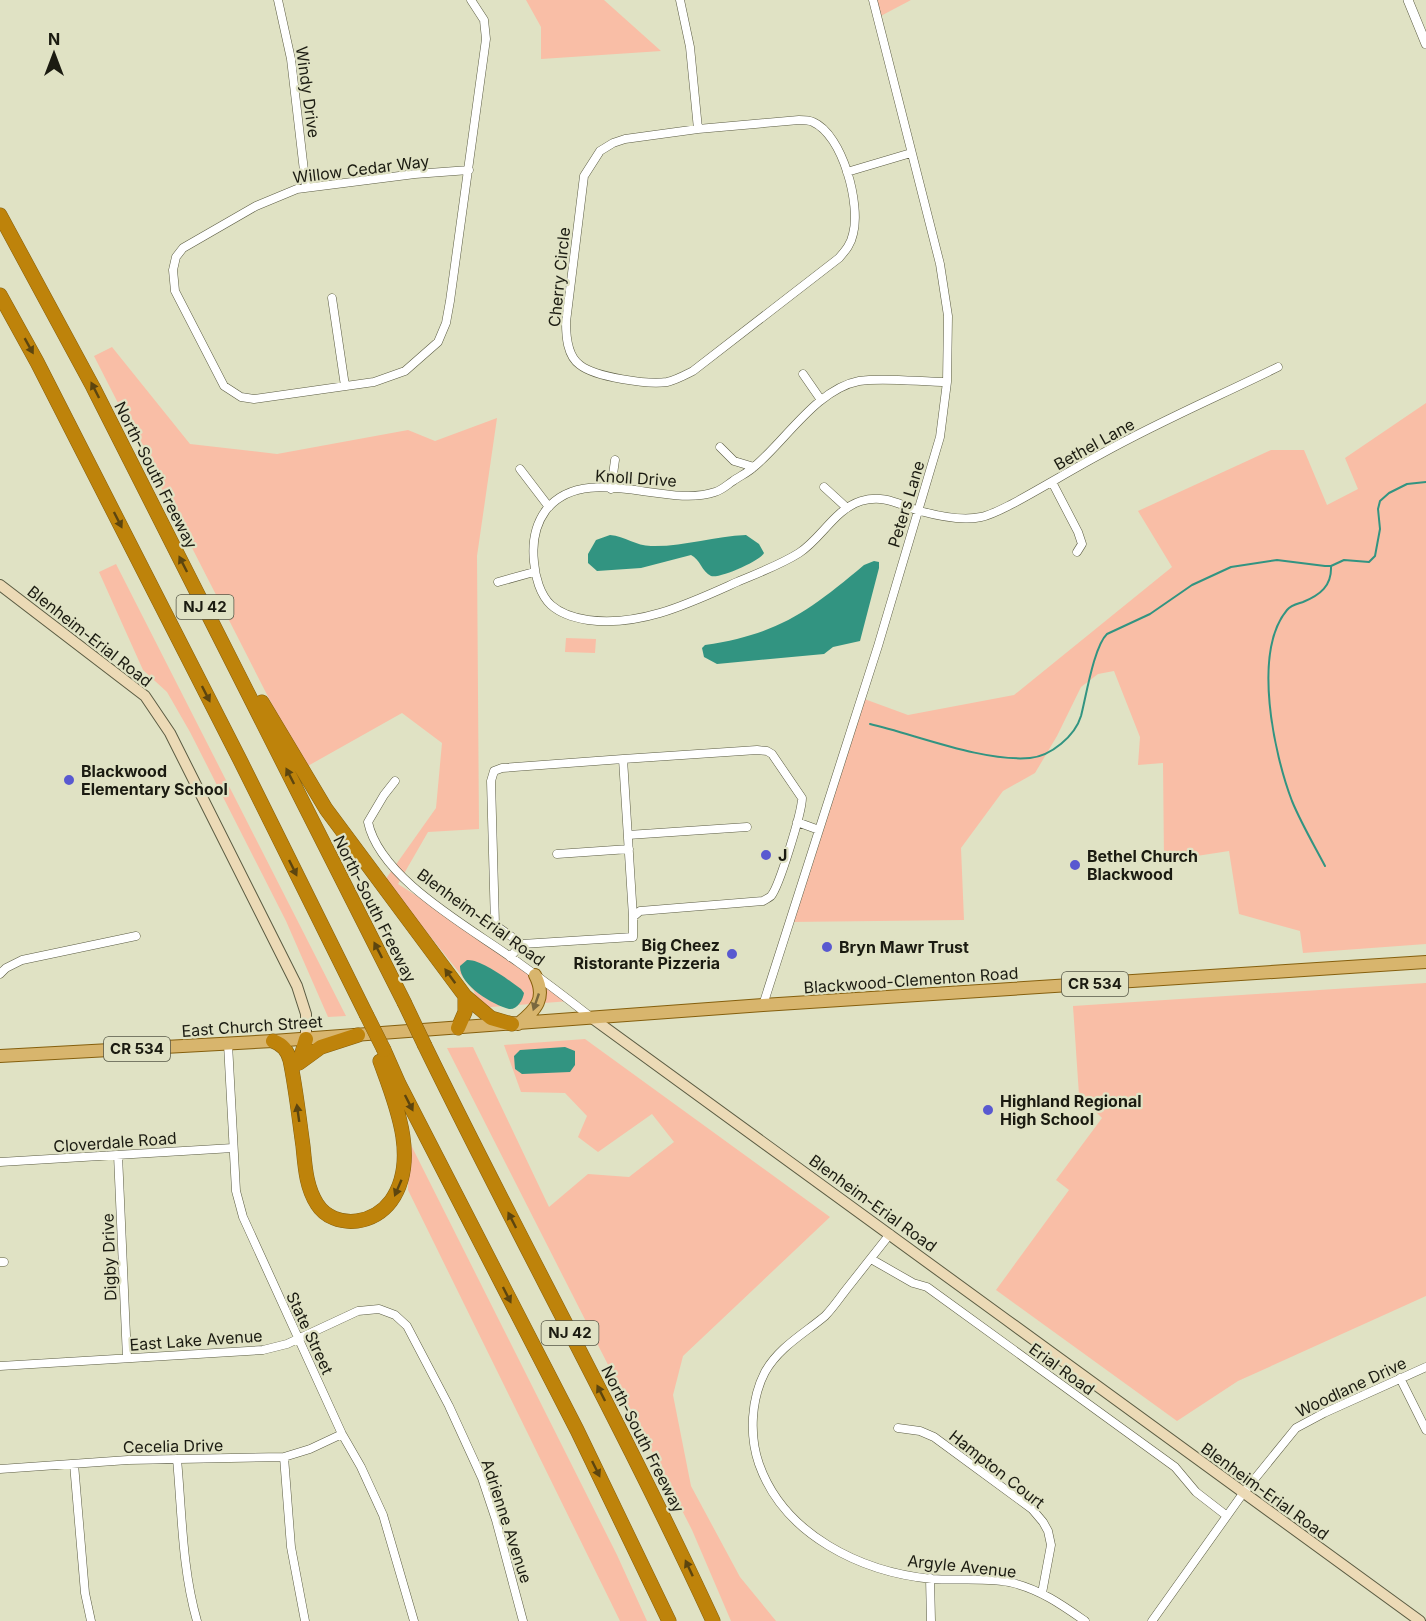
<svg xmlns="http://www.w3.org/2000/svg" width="1426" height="1621" font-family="Inter,sans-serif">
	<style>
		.green { fill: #f9bea6 }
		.water { fill: #329481 }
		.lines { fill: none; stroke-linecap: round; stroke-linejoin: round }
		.stream { stroke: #329481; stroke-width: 2 }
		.minor-casing { stroke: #5b5c43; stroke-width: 9 }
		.tertiary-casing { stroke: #5b5c43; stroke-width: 10 }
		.secondary-casing { stroke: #5b5c43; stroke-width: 12 }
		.primary-casing { stroke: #855f0d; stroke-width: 14 }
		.motorway-casing { stroke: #855f0d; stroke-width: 15 }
		.minor { stroke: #fff; stroke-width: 8 }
		.tertiary { stroke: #fff; stroke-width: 9 }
		.secondary { stroke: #ecdab6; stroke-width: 10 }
		.primary { stroke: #d8b56d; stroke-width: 12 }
		.motorway { stroke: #be830b; stroke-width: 14 }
		.motorway-bridge-casing { stroke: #855f0d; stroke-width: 15; stroke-linecap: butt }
		.motorway-bridge { stroke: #be830b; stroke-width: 14 }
		.oneway { fill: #5c450f }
		.oneway2 { fill: #7a683f }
		.poi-dot { fill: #5959d0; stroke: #e0e2c4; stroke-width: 2 }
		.labels { text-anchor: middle; stroke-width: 4.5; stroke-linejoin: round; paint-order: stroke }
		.shield { fill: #e0e2c4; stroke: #565747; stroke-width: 1.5 }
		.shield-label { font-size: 15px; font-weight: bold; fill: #1b1b11 }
		.street-label { font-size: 16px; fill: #1b1b11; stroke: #e0e2c4 }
		.poi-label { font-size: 16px; font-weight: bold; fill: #1b1b11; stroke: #e0e2c4; text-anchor: start }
	</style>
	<rect width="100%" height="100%" fill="#e0e2c4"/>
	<path class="green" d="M526 0H604L661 51 541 59V27Z
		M871 0H911L875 19Z
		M112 347 190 444 277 454 408 430 435 441 497 418 477 556 479 829 428 832 398 884 469 929 570 1001 478 1008 474 991 385 880 436 808 442 743 402 713 306 767V771L94 356Z
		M1426 403V944L1303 953 1300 931 1239 914 1229 851 1164 861 1163 763 1138 765 1140 737 1114 671 1098 674 1081 687 1057 736 1035 773 1003 791 961 848 964 920 789 922 859 697 908 715 1014 695 1172 567 1138 511 1271 450H1304L1327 505 1358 489 1345 458Z
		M116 564 346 1016 328 1017 286 921 190 732 167 692 143 670 99 572Z
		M566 638 596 639 595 653 565 652Z
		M1426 983V1296L1238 1381 1177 1421 996 1290 1069 1190 1056 1180 1102 1118 1079 1095 1073 1006Z
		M585 1039 830 1217 683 1356 673 1395 691 1486 740 1577 776 1621H731L692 1530 447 1048 473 1047 549 1207 588 1174 629 1177 674 1142 652 1114 598 1152 578 1137 587 1116 565 1093 521 1092 504 1045Z
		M409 1141 617 1555 647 1621H620L408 1190Z"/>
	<path class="water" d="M610 535C625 536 636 546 651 546 683 547 714 536 746 535L759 544 764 553C760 561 719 579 711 576 702 572 700 559 691 555L641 568 597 571 588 563V554L596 540Z
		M874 561 879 562V568L860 641 833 647 824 654 717 664 704 657 702 648 705 645C779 634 809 611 864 565Z
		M467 960C481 959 509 980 521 989L524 993C523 1000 517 1010 509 1009 493 1005 459 985 460 966Z
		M565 1047 575 1051V1065L570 1072 522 1074 515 1069 514 1056 520 1050Z"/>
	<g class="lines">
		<path class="stream" d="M870 724C917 735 983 762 1030 758 1051 756 1075 736 1081 716 1086 697 1094 646 1107 634L1150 614 1192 585 1231 567 1277 560 1325 566H1331L1344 560 1369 562 1375 556 1380 529 1378 509 1380 501 1389 493 1407 484 1426 482
			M1325 866C1314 845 1301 823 1292 801 1274 754 1252 652 1287 610 1291 605 1297 604 1303 602 1320 595 1332 586 1331 566"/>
		<g class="minor-casing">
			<path id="minor" d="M278 0 291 59 306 188
				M680 0 690 47 698 129
				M799 120C803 120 809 120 813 122 843 135 861 205 853 234 851 244 846 250 839 258L693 371C685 375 676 380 667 382 648 385 595 377 580 365 567 356 566 336 566 322L584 176 600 151 613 143 625 139 698 129Z
				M469 170 415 174 297 189 256 206 183 248 176 257 173 270 175 291 224 386 241 397 254 399 374 382 405 371 438 342 446 323 450 301 486 39 484 20 471 0
				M847 172 911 153
				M332 298 345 386
				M803 374 821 400
				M947 382C921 382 884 377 859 381 817 389 786 440 755 466 749 472 740 476 733 481 727 485 722 490 715 492 666 509 585 461 546 510 535 525 532 544 534 562 535 576 540 595 551 605 561 614 575 618 588 620 641 627 690 603 737 582 758 573 780 565 799 553 821 539 835 509 861 501 885 494 899 505 920 511 938 516 963 521 981 517 991 515 1002 509 1012 504 1042 488 1071 470 1101 454 1158 422 1219 396 1278 367
				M720 447 734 461 754 467
				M520 469 549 507
				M1052 482 1078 532 1082 544 1077 552
				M824 487 847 508
				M611 489 615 460
				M498 582 534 572
				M395 781 384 795 368 822C380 880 473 929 519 963 543 980 568 999 592 1018
				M797 822 819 830
				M628 835 747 827
				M557 854 629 849
				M522 944 495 925 491 781 494 771 502 768 623 759
				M510 957 522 944 633 937V917L640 911 763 901C763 901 770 897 771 896 779 887 802 812 802 798L772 754 767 751 757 750 623 759 633 917
				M0 974 6 968 22 960 136 936
				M763 1005 878 646 940 437 947 382 948 316 940 264 873 0
				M228 1044 236 1191 243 1217 342 1434 361 1467 383 1515 414 1621
				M118 1155 127 1358
				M0 1162 233 1148
				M890 1234C875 1253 860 1272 845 1291 839 1299 832 1309 825 1316 805 1333 779 1347 765 1372 751 1399 749 1435 759 1464 784 1535 861 1572 932 1579 957 1581 989 1577 1013 1583 1041 1590 1062 1605 1085 1621
				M871 1259 913 1283 927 1287 1175 1467 1196 1492 1227 1516
				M0 1262H4
				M0 1366 263 1350 287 1344 358 1311 379 1309 395 1315 407 1326 449 1406 482 1478 496 1520 523 1621
				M1400 1378 1426 1430
				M898 1428 920 1431 934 1437 1032 1509 1043 1522 1048 1531 1051 1545 1042 1593
				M284 1457 291 1547 305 1621
				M177 1459C182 1513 182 1569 197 1621
				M74 1464 85 1593 91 1621
				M0 1469 128 1460 284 1457 310 1449 342 1434
				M930 1578 931 1621
				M1152 1621 1244 1492 1296 1428 1324 1413 1426 1367"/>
		</g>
		<g class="tertiary-casing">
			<path id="tertiary" d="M1408 0 1426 44"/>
		</g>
		<g class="secondary-casing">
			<path id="secondary" d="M0 585 145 696 170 733 297 986 306 1014V1039
				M592 1018C869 1218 1143 1421 1420 1621"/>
		</g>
		<g class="primary-casing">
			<path id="primary" d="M518 1024C536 1010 547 998 535 975
				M0 1056 273 1041 763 1005 1426 962"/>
		</g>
		<g class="motorway-casing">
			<path id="motorway" d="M0 215 93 387 404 1002
				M0 295 37 362 241 762 366 1014
				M262 702 326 809 465 996V1012L458 1028
				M465 996 491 1018 512 1024
				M273 1041C283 1045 287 1050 290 1060 296 1089 299 1118 303 1146 305 1166 306 1187 317 1204 325 1217 341 1223 357 1221 371 1219 382 1213 391 1201 420 1160 395 1102 380 1061
				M425 1046C519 1239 623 1426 713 1621
				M384 1050 399 1084 577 1430 669 1621
				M299 1063 321 1047 358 1035
				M299 1063 306 1039"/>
		</g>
		<use href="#minor" class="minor"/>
		<use href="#tertiary" class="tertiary"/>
		<use href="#secondary" class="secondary"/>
		<use href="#primary" class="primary"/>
		<use href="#motorway" class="motorway"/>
		<g class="motorway-bridge-casing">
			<path id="motorway-bridge" d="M404 1002 425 1046
				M366 1014 384 1050"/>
		</g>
		<use href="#motorway-bridge" class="motorway-bridge"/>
	</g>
	<defs><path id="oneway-solid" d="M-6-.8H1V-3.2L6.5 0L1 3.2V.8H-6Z" transform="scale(1.5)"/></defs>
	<g class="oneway">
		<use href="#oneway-solid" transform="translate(29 346) rotate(61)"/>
		<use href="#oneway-solid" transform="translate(95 390) rotate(-117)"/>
		<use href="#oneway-solid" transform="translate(118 520) rotate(63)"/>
		<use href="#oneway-solid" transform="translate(183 564) rotate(-117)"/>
		<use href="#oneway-solid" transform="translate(206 694) rotate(63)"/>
		<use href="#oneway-solid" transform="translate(290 776) rotate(-117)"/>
		<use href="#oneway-solid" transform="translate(293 868) rotate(64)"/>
		<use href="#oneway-solid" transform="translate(378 950) rotate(-117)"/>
		<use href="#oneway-solid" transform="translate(450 976) rotate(-126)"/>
		<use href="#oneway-solid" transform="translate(409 1103) rotate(63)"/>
		<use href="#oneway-solid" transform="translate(298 1113) rotate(-98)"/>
		<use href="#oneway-solid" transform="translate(398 1188) rotate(113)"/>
		<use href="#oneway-solid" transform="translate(512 1220) rotate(-117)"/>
		<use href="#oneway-solid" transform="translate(507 1295) rotate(63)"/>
		<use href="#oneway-solid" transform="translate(601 1393) rotate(-117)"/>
		<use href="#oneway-solid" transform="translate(596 1469) rotate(64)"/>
		<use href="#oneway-solid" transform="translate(689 1568) rotate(-115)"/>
	</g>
	<use class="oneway2" href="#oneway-solid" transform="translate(536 1002) rotate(109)"/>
	<g class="poi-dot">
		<circle cx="69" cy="780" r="6"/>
		<circle cx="766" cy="855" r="6"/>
		<circle cx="1075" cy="865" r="6"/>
		<circle cx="827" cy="947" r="6"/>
		<circle cx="732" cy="954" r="6"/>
		<circle cx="988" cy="1110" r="6"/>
	</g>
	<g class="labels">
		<g class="shield">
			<rect x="176.5" y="595" width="57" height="24" rx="4.5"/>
			<rect x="1062" y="972" width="66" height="24" rx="4.5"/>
			<rect x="104" y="1037" width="66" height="24" rx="4.5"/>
			<rect x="541.5" y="1321" width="57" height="24" rx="4.5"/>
		</g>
		<g class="shield-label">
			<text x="205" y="612">NJ 42</text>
			<text x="1095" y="989">CR 534</text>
			<text x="137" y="1054">CR 534</text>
			<text x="570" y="1338">NJ 42</text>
		</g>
		<g class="street-label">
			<text transform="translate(308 92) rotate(82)" y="6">Windy Drive</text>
			<text transform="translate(361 169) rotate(-7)" y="6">Willow Cedar Way</text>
			<text transform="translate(559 277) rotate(-84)" y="6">Cherry Circle</text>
			<text transform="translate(1094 444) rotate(-29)" y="6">Bethel Lane</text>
			<text transform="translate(156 475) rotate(63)" y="6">North-South Freeway</text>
			<text transform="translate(636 478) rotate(4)" y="6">Knoll Drive</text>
			<text transform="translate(906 504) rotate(-73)" y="6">Peters Lane</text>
			<text transform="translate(90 636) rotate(38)" y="6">Blenheim-Erial Road</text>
			<text transform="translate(375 909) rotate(63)" y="6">North-South Freeway</text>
			<text transform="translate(481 917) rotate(36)" y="6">Blenheim-Erial Road</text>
			<text transform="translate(911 980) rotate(-4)" y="6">Blackwood-Clementon Road</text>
			<text transform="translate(252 1026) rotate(-4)" y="6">East Church Street</text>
			<text transform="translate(115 1142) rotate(-4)" y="6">Cloverdale Road</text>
			<text transform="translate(873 1203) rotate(36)" y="6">Blenheim-Erial Road</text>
			<text transform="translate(109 1257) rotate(-92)" y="6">Digby Drive</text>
			<text transform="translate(310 1333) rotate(65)" y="6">State Street</text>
			<text transform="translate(196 1340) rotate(-4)" y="6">East Lake Avenue</text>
			<text transform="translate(1062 1369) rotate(36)" y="6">Erial Road</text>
			<text transform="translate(1351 1387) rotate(-25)" y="6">Woodlane Drive</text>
			<text transform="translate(643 1439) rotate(63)" y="6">North-South Freeway</text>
			<text transform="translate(173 1446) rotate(-1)" y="6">Cecelia Drive</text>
			<text transform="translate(997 1469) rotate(38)" y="6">Hampton Court</text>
			<text transform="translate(1265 1491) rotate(36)" y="6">Blenheim-Erial Road</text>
			<text transform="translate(507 1521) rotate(72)" y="6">Adrienne Avenue</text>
			<text transform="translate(962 1566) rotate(6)" y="6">Argyle Avenue</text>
		</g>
		<g class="poi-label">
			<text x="81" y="777">Blackwood<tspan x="81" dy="18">Elementary School</tspan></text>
			<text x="778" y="861">J</text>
			<text x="1087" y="862">Bethel Church<tspan x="1087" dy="18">Blackwood</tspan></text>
			<text x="720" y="951" text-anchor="end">Big Cheez<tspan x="720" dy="18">Ristorante Pizzeria</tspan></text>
			<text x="839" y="953">Bryn Mawr Trust</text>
			<text x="1000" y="1107">Highland Regional<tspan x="1000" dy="18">High School</tspan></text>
		</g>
	</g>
	<g transform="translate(54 54)" stroke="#e0e2c4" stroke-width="4.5" paint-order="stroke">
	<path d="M0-4.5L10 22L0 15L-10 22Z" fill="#1b1b11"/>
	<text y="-9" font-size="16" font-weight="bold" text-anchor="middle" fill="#1b1b11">N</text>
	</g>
</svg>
